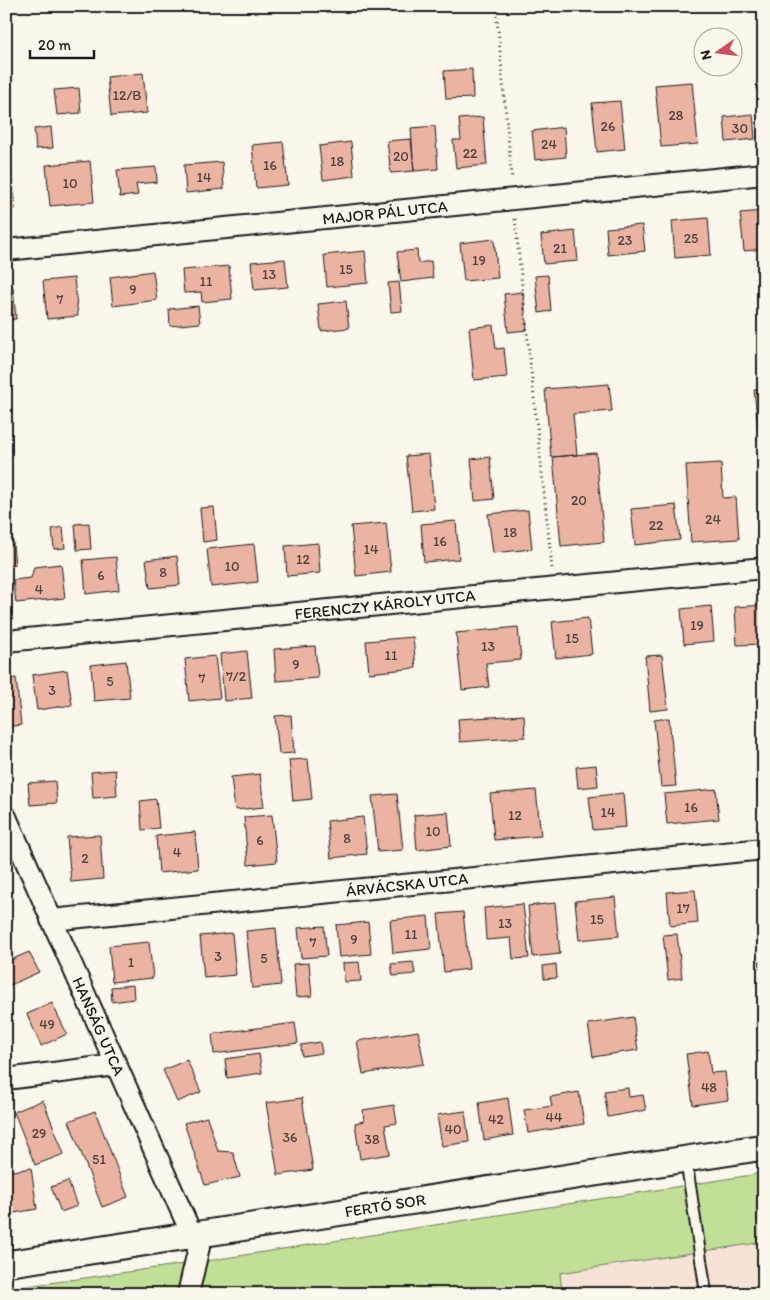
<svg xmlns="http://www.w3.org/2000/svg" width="770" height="1300" font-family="Itim,sans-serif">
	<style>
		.built { fill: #f6e3d6 }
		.green { fill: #c1df97; stroke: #6e7e5a }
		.building { fill: #ebb3a1; stroke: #1c1c1c }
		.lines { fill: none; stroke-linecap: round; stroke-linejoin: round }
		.service-casing { stroke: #1c1c1c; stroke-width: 14 }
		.minor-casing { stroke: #1c1c1c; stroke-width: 24 }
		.tertiary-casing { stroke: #1c1c1c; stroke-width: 29 }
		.path { stroke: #1c1c1c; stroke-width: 3; stroke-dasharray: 1 4; stroke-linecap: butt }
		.service { stroke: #fbf7ec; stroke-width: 10 }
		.minor { stroke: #fbf7ec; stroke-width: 20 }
		.tertiary { stroke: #fbf7ec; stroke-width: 25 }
		.labels { text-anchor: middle; stroke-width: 4; stroke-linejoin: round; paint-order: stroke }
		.number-label { font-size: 14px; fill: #50423d }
		.street-label { font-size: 16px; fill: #1c1c1c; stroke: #fbf7ec }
	</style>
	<rect width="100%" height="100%" fill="#fbf7ec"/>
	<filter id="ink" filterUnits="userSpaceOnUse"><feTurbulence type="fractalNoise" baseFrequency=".02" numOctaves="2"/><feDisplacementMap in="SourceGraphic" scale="10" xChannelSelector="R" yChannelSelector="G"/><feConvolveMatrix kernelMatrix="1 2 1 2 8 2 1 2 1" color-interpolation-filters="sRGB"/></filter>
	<g filter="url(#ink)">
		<path class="built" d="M764 1242V1294H562L559 1273Z"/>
		<path class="green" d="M764 1173V1242L560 1273 562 1294H6V1289L213 1260Z"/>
		<path class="building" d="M472 69 473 98 446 99 444 71Z
			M143 73 147 113 111 116 107 77Z
			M692 82 698 144 661 147 655 85Z
			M79 88 81 113 57 115 54 90Z
			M620 101 625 149 597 152 592 103Z
			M753 114 755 139 726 142 724 117Z
			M483 117 487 165 456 168 453 140H461L459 119Z
			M435 126 438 169 414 171 411 128Z
			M51 127 53 148 36 149 34 129Z
			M564 127 566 157 535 160 532 131Z
			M411 139 414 171 391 173 387 141Z
			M283 142 288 185 256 188 252 145Z
			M351 142 354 176 323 180 319 146Z
			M90 161 94 202 50 206 46 165Z
			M222 162 224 189 186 193 184 165Z
			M156 167 157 182 136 184 138 195 120 197 117 170Z
			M6 171H11L15 209 6 210Z
			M764 211V249L744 251 740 213Z
			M708 218 711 255 675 258 672 221Z
			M642 225 645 251 608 255 606 228Z
			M575 231 578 261 544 264 541 235Z
			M494 239 498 278 464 281 460 243Z
			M417 250 418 263 431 261 433 278 401 282 397 252Z
			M365 251 368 283 327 287 324 255Z
			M285 259 288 287 254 290 251 262Z
			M229 266 232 299 202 302 201 292 184 293 182 270Z
			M153 271 157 300 113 306 110 277Z
			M548 275 551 311 539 313 535 276Z
			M74 278 78 316 47 319 43 281Z
			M399 282 402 311 391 312 388 283Z
			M6 287H13L16 319 6 320Z
			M523 292 527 330 508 332 504 294Z
			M346 301 349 328 321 331 318 304Z
			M198 306 200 323 170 326 169 309Z
			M493 325 496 349 504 348 507 377 474 380 469 328Z
			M609 384 612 411 573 414 577 455 551 457 545 389Z
			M764 389V484L754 390Z
			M596 453 604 542 561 546 553 457Z
			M429 454 434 509 412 511 406 456Z
			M490 457 494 499 475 501 471 459Z
			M721 463 723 498 736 497 739 539 691 542 686 465Z
			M6 504H9L15 565 6 566Z
			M676 505 680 540 635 545 631 509Z
			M214 507 217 540 203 542 200 508Z
			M528 510 532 549 493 553 488 514Z
			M456 521 459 559 424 562 421 524Z
			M89 523 91 549 77 550 75 524Z
			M386 523 391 572 356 576 351 526Z
			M63 527 65 548 54 549 52 529Z
			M318 543 320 573 287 576 285 546Z
			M254 544 258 582 211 587 207 549Z
			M177 556 180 585 150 588 146 560Z
			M116 557 119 590 86 594 83 560Z
			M61 564 65 598 16 603 13 580 31 578 34 567Z
			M764 605V644L737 645 735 607Z
			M711 606 714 641 684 644 681 609Z
			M588 618 592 654 556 658 552 622Z
			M518 627 521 660 486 663 489 687 462 690 456 633Z
			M413 637 416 668 369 673 366 641Z
			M315 646 318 678 276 681 274 649Z
			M247 651 252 698 224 701 220 654Z
			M662 655 668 709 650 711 645 656Z
			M215 656 220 698 189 701 185 659Z
			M126 661 130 698 94 701 91 665Z
			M67 670 72 705 37 710 32 675Z
			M16 678 21 725 6 727V679Z
			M291 715 294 753 279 754 275 716Z
			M524 715 525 737 460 742 458 719Z
			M669 718 676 786 661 787 654 720Z
			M308 759 312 799 293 801 289 760Z
			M596 765 598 786 578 788 576 767Z
			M115 770 117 796 93 798 91 772Z
			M260 774 264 807 235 810 231 777Z
			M757 780H764V815L760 816Z
			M55 781 57 803 30 805 28 783Z
			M716 789 719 819 667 824 664 794Z
			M536 790 541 836 494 840 490 794Z
			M623 793 626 827 593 830 589 797Z
			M397 794 403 850 378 852 372 796Z
			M156 799 159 828 142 830 140 801Z
			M448 812 451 846 417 850 414 815Z
			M272 815 277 862 248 865 244 817Z
			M363 817 367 854 331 858 327 821Z
			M195 832 198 869 159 873 156 836Z
			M100 835 103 879 71 882 67 837Z
			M695 890 698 923 670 926 667 892Z
			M615 897 619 936 579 940 575 901Z
			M555 903 560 954 533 957 528 906Z
			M523 904 529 958 513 959 511 938 486 940 484 908Z
			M463 912 469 969 444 972 438 914Z
			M428 916 431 949 393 953 390 920Z
			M368 922 371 954 339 957 336 925Z
			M324 926 327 956 301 958 298 928Z
			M276 928 281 985 252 988 246 931Z
			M232 933 236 975 204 978 200 936Z
			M677 934 682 978 668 980 663 935Z
			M149 942 153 978 112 982 109 946Z
			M29 952 39 972 6 987V962Z
			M764 960V990L759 961Z
			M359 962 361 981 344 982 343 963Z
			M413 962 415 974 393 976 391 964Z
			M309 963 312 996 296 997 293 964Z
			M556 964 557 978 544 979 543 966Z
			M133 985 134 999 112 1002 111 987Z
			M52 1003 67 1034 41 1046 27 1014Z
			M633 1017 638 1050 593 1057 588 1024Z
			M295 1023 298 1043 214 1054 212 1034Z
			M418 1031 424 1064 363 1074 357 1041Z
			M320 1042 322 1053 302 1056 301 1045Z
			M708 1051 711 1073 725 1072 728 1100 693 1105 686 1054Z
			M259 1054 262 1073 227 1078 225 1059Z
			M187 1060 201 1092 177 1102 163 1070Z
			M628 1088 629 1097 643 1095 646 1110 608 1117 604 1091Z
			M579 1092 584 1124 528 1133 524 1110 552 1106 550 1097Z
			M302 1098 313 1170 278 1175 266 1103Z
			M508 1098 513 1135 484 1140 479 1103Z
			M43 1100 64 1154 35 1165 14 1112Z
			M394 1105 397 1123 385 1125 390 1154 360 1159 355 1123 364 1121 363 1110Z
			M95 1111 128 1197 102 1207 69 1121Z
			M465 1111 469 1142 442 1146 437 1115Z
			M207 1117 218 1151 233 1152 240 1177 205 1185 184 1123Z
			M31 1168 37 1209 8 1214 6 1172Z
			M68 1181 77 1206 61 1212 51 1187Z"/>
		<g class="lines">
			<g class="service-casing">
				<path id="service" d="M686 1159 706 1293 699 1294"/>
			</g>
			<g class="minor-casing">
				<path id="minor" d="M6 250 764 174
					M6 641 764 568
					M6 817 192 1235
					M51 920 764 849
					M6 1079 116 1065
					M188 1294 202 1234"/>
			</g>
			<g class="tertiary-casing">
				<path id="tertiary" d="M6 1264 764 1147"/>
			</g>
			<path class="path" d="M496 6 512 180
				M515 219 552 568"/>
			<use href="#service" class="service"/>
			<use href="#minor" class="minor"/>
			<use href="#tertiary" class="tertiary"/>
		</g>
	</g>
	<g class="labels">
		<g class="number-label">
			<text x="127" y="100">12/B</text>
			<text x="676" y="120">28</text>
			<text x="608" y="131">26</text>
			<text x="740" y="133">30</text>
			<text x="549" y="149">24</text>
			<text x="470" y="158">22</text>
			<text x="401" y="161">20</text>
			<text x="337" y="166">18</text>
			<text x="270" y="170">16</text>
			<text x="204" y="182">14</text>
			<text x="70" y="188">10</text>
			<text x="691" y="243">25</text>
			<text x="625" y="245">23</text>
			<text x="560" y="253">21</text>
			<text x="479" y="265">19</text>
			<text x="346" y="274">15</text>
			<text x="269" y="279">13</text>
			<text x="206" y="286">11</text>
			<text x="133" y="294">9</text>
			<text x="60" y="304">7</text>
			<text x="579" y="505">20</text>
			<text x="713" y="524">24</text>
			<text x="656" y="530">22</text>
			<text x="510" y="537">18</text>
			<text x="440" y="546">16</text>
			<text x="371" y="554">14</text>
			<text x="303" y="564">12</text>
			<text x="232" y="571">10</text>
			<text x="163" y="577">8</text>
			<text x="101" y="580">6</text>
			<text x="39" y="594">4</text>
			<text x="697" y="630">19</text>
			<text x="572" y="643">15</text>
			<text x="488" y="651">13</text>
			<text x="391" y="660">11</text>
			<text x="296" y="669">9</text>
			<text x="236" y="681">7/2</text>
			<text x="202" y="683">7</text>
			<text x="110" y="686">5</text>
			<text x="52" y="695">3</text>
			<text x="691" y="812">16</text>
			<text x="608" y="817">14</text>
			<text x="515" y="820">12</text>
			<text x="433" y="836">10</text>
			<text x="347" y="843">8</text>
			<text x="260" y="845">6</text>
			<text x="177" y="857">4</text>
			<text x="85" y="863">2</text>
			<text x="683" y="913">17</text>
			<text x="597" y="924">15</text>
			<text x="505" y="928">13</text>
			<text x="411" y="939">11</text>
			<text x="354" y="944">9</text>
			<text x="313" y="947">7</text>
			<text x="218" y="961">3</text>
			<text x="264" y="963">5</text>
			<text x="131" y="967">1</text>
			<text x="47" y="1029">49</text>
			<text x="709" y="1092">48</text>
			<text x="554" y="1122">44</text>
			<text x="496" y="1124">42</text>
			<text x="453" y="1134">40</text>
			<text x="39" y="1138">29</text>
			<text x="290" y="1142">36</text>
			<text x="372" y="1144">38</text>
			<text x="99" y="1164">51</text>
		</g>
		<g class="street-label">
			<text transform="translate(385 212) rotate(-6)" y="6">MAJOR PÁL UTCA</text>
			<text transform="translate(385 604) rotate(-6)" y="6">FERENCZY KÁROLY UTCA</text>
			<text transform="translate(407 884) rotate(-6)" y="6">ÁRVÁCSKA UTCA</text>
			<text transform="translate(99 1026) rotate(66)" y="6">HANSÁG UTCA</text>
			<text transform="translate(385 1205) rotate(-9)" y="6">FERTŐ SOR</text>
		</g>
	</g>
	<rect width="770" height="1300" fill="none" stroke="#fbf7ec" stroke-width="25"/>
	<rect x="12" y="12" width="745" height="1275" fill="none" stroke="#1c1c1c" stroke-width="2" filter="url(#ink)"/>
	<g transform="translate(718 52) rotate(256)"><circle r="24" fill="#fbf7ec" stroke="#a29f99"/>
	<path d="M0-4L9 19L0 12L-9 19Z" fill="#d1495b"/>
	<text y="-8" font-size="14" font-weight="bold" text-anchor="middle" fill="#1c1c1c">N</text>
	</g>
	<path d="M30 50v8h64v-8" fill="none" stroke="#1c1c1c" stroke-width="2.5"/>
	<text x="38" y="50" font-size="15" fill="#1c1c1c" stroke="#fbf7ec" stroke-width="4" paint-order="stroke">20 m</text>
</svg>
